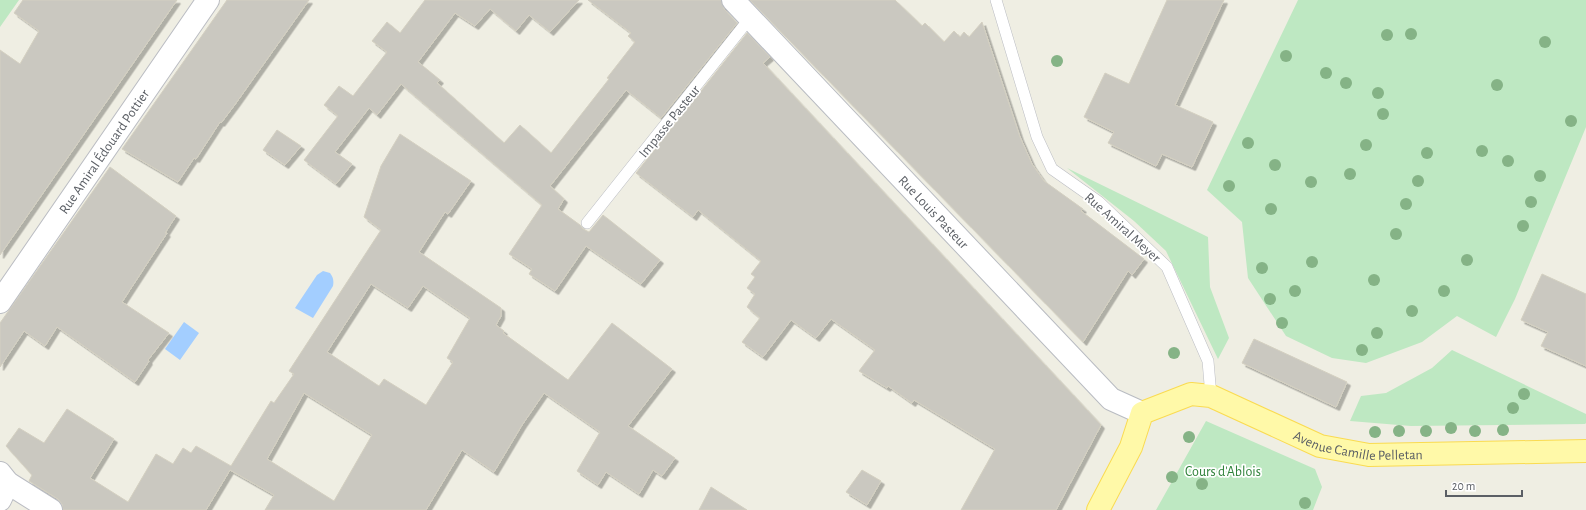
<svg xmlns="http://www.w3.org/2000/svg" width="1586" height="510" font-family="'Alegreya Sans',sans-serif">
	<style>
		.green { fill: #bee8c2 }
		.water { fill: #a3ceff }
		.building { fill: #cac8c0; stroke: #d4d0c1; fill-rule: evenodd; filter: url(#shadow) }
		.lines { fill: none; stroke-linecap: round; stroke-linejoin: round }
		.lane-casing { stroke: #bbbdc3; stroke-width: 12 }
		.street-casing { stroke: #bbbdc3; stroke-width: 24 }
		.secondary-casing { stroke: #b9bcc2; stroke-width: 24 }
		.primary-casing { stroke: #fadb51; stroke-width: 24 }
		.lane { stroke: #fff; stroke-width: 11 }
		.street { stroke: #fff; stroke-width: 22 }
		.secondary { stroke: #fff; stroke-width: 22 }
		.primary { stroke: #fff9a8; stroke-width: 22 }
		.tree { fill: #85b386 }
		.labels { text-anchor: middle; stroke-width: 3.5; stroke-linejoin: round; paint-order: stroke }
		.street-label { font-size: 14px; fill: #5b5f65; stroke: #fff }
		.park-label { font-size: 14px; fill: #2f823a; stroke: #fff }
	</style>
	<defs>
		<filter id="shadow"><feDropShadow dx="3.5" dy="3.5" stdDeviation="0" flood-color="#0004"/></filter>
	</defs>
	<rect width="100%" height="100%" fill="#efeee3"/>
	<path class="green" d="M0 0H19L0 27Z
		M1298 0H1586V127L1515 299 1496 337 1457 316 1422 342 1366 363 1332 358 1286 336 1248 278 1242 222 1207 190Z
		M1067 168 1208 237 1210 287 1229 338 1218 359 1166 251 1134 221Z
		M1452 350 1586 414V423L1585 424 1411 426 1350 421 1361 396 1386 393 1432 368Z
		M1206 421 1315 469 1322 487 1313 510H1156Z"/>
	<path class="water" d="M323 271 330 273C333 277 334 280 333 286L313 318 295 308 317 275Z
		M184 322 199 333 180 360 165 349Z"/>
	<path class="building" d="M23 0H177L0 255V50L20 64 39 31 14 13Z
		M227 0H309L236 103 221 123 220 122 196 159 194 158 178 182 122 149Z
		M425 0H579L550 32 529 15 516 31 490 9 475 26 455 13 418 62 440 80 437 83 504 143 520 125 551 153 609 79 607 78 635 42 628 36 631 33 588 0H721L724 9 737 23 661 118 626 90 550 186 564 199 558 209 580 225 583 229 589 232 603 215 660 260 641 284 586 246 555 291 529 274 532 269 509 254 542 205 401 84 377 115 369 108 335 152 352 164 336 184 304 160 338 116 324 105 339 86 353 96 387 52 372 41 387 22 400 33Z
		M750 0H895L922 26 925 23 944 42 954 31 960 37 964 32 969 37 982 22 1020 137 1032 164 1044 181 1083 209 1081 211 1144 259 1132 275 1128 271 1083 342Z
		M1167 0H1224L1175 105 1213 122 1192 167 1162 154 1156 166 1108 143 1114 132 1084 117 1105 73 1129 84Z
		M747 33 770 57 763 63 1101 425 1056 510H961L995 449 914 400 912 403 888 386 887 388 859 371 875 350 831 319 816 338 791 320 763 357 742 342 760 318 747 307 755 294 747 288 755 277 751 274 761 261 698 210 693 217 636 173Z
		M277 130 301 146 285 165 263 150Z
		M400 134 471 181 448 214 445 212 419 252 501 308V316L496 325 504 331 503 333 568 380 612 323 672 369 628 426 675 458 662 476 653 470 639 494 606 472 598 485 577 471 600 432 544 393 522 425 494 472 462 450 426 510H265L274 495 230 470 206 510H63L62 504 58 499 29 481 32 475 6 446 19 428 44 443 67 409 114 439 90 478 128 502 156 454 173 464 183 448 191 453 196 446 231 466 271 401 274 403 294 374 289 371 381 230 364 217 381 166ZM371 284 408 308 423 286 470 318 447 358 453 362 426 405 384 379 379 386 327 352ZM304 393 372 435 334 501 267 459Z
		M110 167 176 216 165 233H167L122 302 169 333 148 360 149 361 135 382 57 327 45 346 24 331 0 367V323Z
		M1542 274 1586 294V366L1541 346 1548 332 1521 320Z
		M1254 339 1347 382 1336 407 1242 363Z
		M862 470 881 481 867 505 846 492Z
		M711 487 747 510H699Z"/>
	<g class="lines">
		<g class="lane-casing">
			<path id="lane" d="M996 0 1037 137 1052 169 1099 202 1167 267 1208 361 1211 396
				M587 223 750 18"/>
		</g>
		<g class="street-casing">
			<g id="street">
				<path id="s1" d="M0 302 208 0"/>
				<path d="M0 473 8 483 51 510"/>
				<path d="M0 500 8 483"/>
			</g>
		</g>
		<g class="secondary-casing">
			<g id="secondary">
				<path id="s2" d="M733 0 1111 399 1142 413"/>
			</g>
		</g>
		<g class="primary-casing">
			<g id="primary">
				<path id="s3" d="M1098 510 1131 447 1142 413 1191 394 1211 396 1320 446 1369 455 1586 451"/>
			</g>
		</g>
		<use href="#lane" class="lane"/>
		<use href="#street" class="street"/>
		<use href="#secondary" class="secondary"/>
		<use href="#primary" class="primary"/>
	</g>
	<g class="tree">
		<circle cx="1411" cy="34" r="6"/>
		<circle cx="1387" cy="35" r="6"/>
		<circle cx="1545" cy="42" r="6"/>
		<circle cx="1286" cy="56" r="6"/>
		<circle cx="1057" cy="61" r="6"/>
		<circle cx="1326" cy="73" r="6"/>
		<circle cx="1346" cy="83" r="6"/>
		<circle cx="1497" cy="85" r="6"/>
		<circle cx="1378" cy="93" r="6"/>
		<circle cx="1383" cy="114" r="6"/>
		<circle cx="1571" cy="121" r="6"/>
		<circle cx="1248" cy="143" r="6"/>
		<circle cx="1366" cy="145" r="6"/>
		<circle cx="1482" cy="151" r="6"/>
		<circle cx="1427" cy="153" r="6"/>
		<circle cx="1508" cy="161" r="6"/>
		<circle cx="1275" cy="165" r="6"/>
		<circle cx="1350" cy="174" r="6"/>
		<circle cx="1540" cy="176" r="6"/>
		<circle cx="1418" cy="181" r="6"/>
		<circle cx="1311" cy="182" r="6"/>
		<circle cx="1229" cy="186" r="6"/>
		<circle cx="1531" cy="202" r="6"/>
		<circle cx="1406" cy="204" r="6"/>
		<circle cx="1271" cy="209" r="6"/>
		<circle cx="1523" cy="226" r="6"/>
		<circle cx="1396" cy="234" r="6"/>
		<circle cx="1467" cy="260" r="6"/>
		<circle cx="1312" cy="262" r="6"/>
		<circle cx="1262" cy="268" r="6"/>
		<circle cx="1374" cy="280" r="6"/>
		<circle cx="1295" cy="291" r="6"/>
		<circle cx="1444" cy="291" r="6"/>
		<circle cx="1270" cy="299" r="6"/>
		<circle cx="1412" cy="311" r="6"/>
		<circle cx="1282" cy="323" r="6"/>
		<circle cx="1377" cy="333" r="6"/>
		<circle cx="1362" cy="350" r="6"/>
		<circle cx="1174" cy="353" r="6"/>
		<circle cx="1524" cy="394" r="6"/>
		<circle cx="1513" cy="408" r="6"/>
		<circle cx="1451" cy="428" r="6"/>
		<circle cx="1503" cy="430" r="6"/>
		<circle cx="1399" cy="431" r="6"/>
		<circle cx="1426" cy="431" r="6"/>
		<circle cx="1475" cy="431" r="6"/>
		<circle cx="1375" cy="432" r="6"/>
		<circle cx="1189" cy="437" r="6"/>
		<circle cx="1172" cy="477" r="6"/>
		<circle cx="1202" cy="484" r="6"/>
		<circle cx="1305" cy="503" r="6"/>
	</g>
	<g class="labels">
		<g class="street-label">
			<text transform="translate(669 121) rotate(-51)" y="5">Impasse Pasteur</text>
			<text dy="5" stroke="none"><textPath href="#s1" startOffset="183">Rue Amiral Édouard Pottier</textPath></text>
			<text dy="5" stroke="none"><textPath href="#s2" startOffset="292">Rue Louis Pasteur</textPath></text>
			<text transform="translate(1123 227) rotate(42)" y="5">Rue Amiral Meyer</text>
			<text dy="5" stroke="none"><textPath href="#s3" startOffset="337">Avenue Camille Pelletan</textPath></text>
		</g>
		<g class="park-label">
			<text x="1223" y="476">Cours d'Ablois</text>
		</g>
	</g>
	<path d="M1446 490v6h76v-6" fill="none" stroke="#5b5f65" stroke-width="2"/>
	<text x="1452" y="490" font-size="12" fill="#5b5f65" stroke="#ffffff" stroke-width="3" paint-order="stroke">20 m</text>
</svg>
